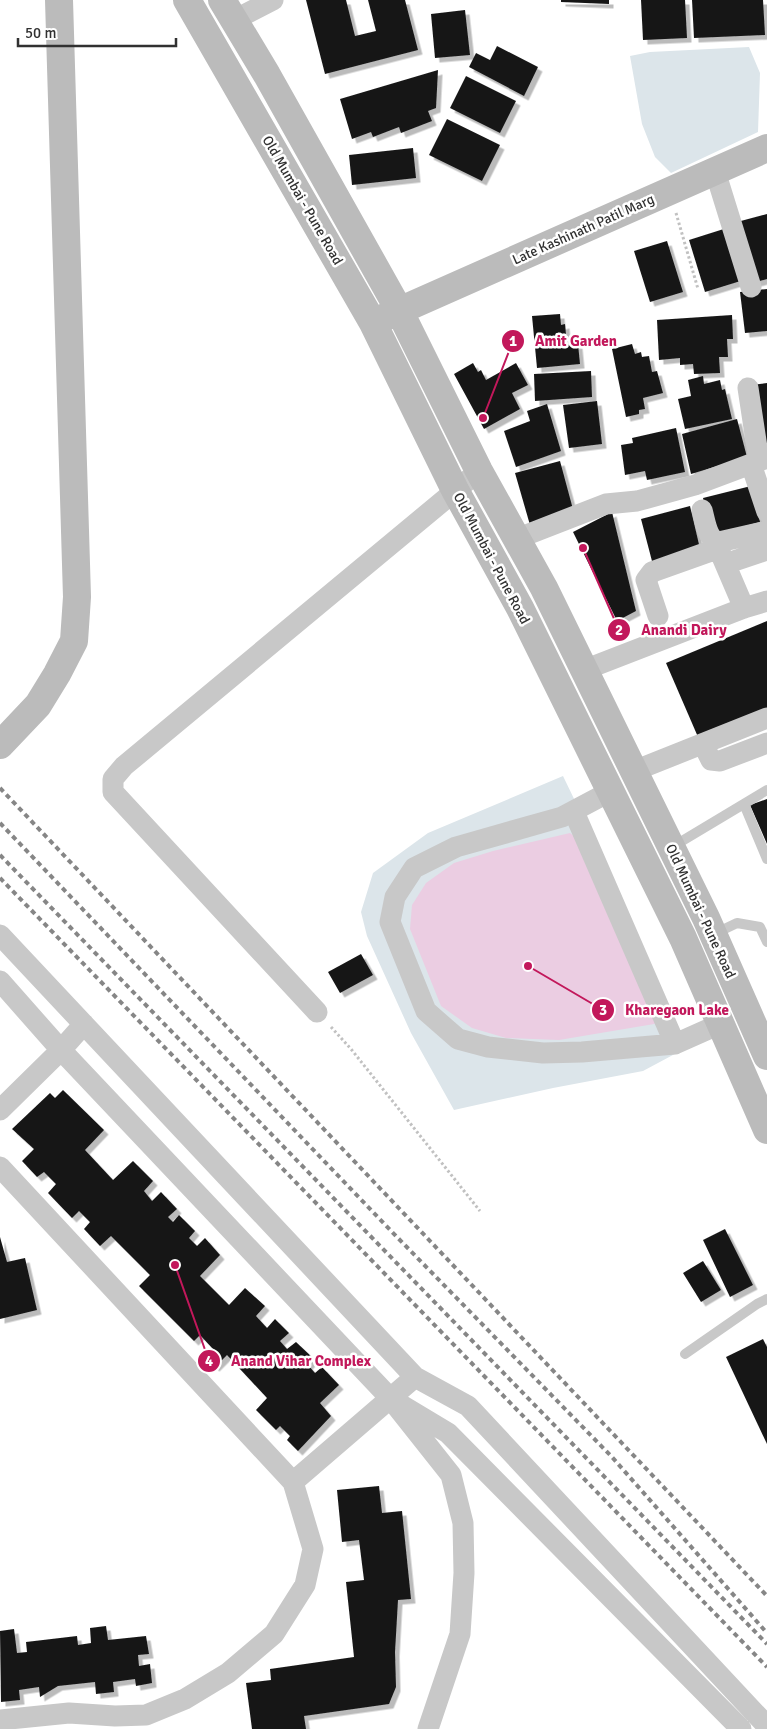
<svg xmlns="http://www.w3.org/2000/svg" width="767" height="1729" font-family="Signika,sans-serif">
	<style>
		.green { fill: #dce5ea }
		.water { fill: #ebcde2 }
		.building { fill: #181818; filter: url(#shadow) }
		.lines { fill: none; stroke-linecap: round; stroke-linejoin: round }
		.path { stroke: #c1c1c1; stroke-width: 3; stroke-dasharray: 2.5 2.5; stroke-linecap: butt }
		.lane { stroke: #c8c8c8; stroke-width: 10 }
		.street { stroke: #c8c8c8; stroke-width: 21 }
		.secondary { stroke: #bbb; stroke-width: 28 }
		.rail { stroke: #868686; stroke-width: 4; stroke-dasharray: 5 4; stroke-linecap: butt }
		.labels { text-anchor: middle; stroke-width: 5; stroke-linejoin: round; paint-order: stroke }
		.street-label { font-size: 14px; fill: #313131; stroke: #fff }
		.leader { fill: none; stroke: #c2185b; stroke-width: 2 }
		.callout-dot { fill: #c2185b; stroke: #fff; stroke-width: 2 }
		.mark-label { font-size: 15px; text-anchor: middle; font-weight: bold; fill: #fff }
		.callout-label { font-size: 15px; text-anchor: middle; font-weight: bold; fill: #c2185b; stroke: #fff; stroke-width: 5; stroke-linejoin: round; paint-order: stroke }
	</style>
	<defs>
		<filter id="shadow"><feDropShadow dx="4.5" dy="4.5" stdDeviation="0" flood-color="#0004"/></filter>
	</defs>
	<rect width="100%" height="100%" fill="#fff"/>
	<path class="green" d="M749 47 760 73 758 132 671 173 655 157 642 124 630 56 650 52Z
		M563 776 619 892 686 1048 643 1071 553 1088 454 1110 411 1033 367 936 361 912 373 873 428 833Z"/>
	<path class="water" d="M570 833 575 837 660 1023 559 1040 506 1038 472 1028 441 1006 410 929 412 905 426 883 454 863 493 851Z"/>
	<path class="building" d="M306 0H346L355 36 376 31 368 0H405L418 50 325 74Z
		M561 0H609V4L561 2Z
		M641 0H685L687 38 643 40Z
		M692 0H763L765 35 694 38Z
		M465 10 470 55 435 58 431 14Z
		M497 46 538 67 524 96 469 67 476 53 490 60Z
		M438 70 436 108 428 111 432 121 401 133 399 127 373 137 371 132 352 139 340 99Z
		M466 76 516 101 500 133 450 108Z
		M447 119 500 145 482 181 429 155Z
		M413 148 416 178 352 185 349 155Z
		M767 214V279L753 283 737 222Z
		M730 227 747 279 705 292 689 240Z
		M667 241 683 292 650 302 634 251Z
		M767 289V331L745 333 740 292Z
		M560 314 561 325 565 324 567 345 578 344 580 364 537 368 532 316Z
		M732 315 733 339H727L728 357H719L720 373 694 374 693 364 680 365V358L659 360 657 320Z
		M632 344 635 354 641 352 642 357 649 356 652 372 657 371 663 393 643 398 645 409 639 410V414L626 417 612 349Z
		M473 363 478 372 481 370 486 380 516 363 528 385 512 393 520 409 484 429 454 374Z
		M591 371 592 397 535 401 534 374Z
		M703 376 704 384 720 380 722 390 725 389 732 419 685 429 678 399 691 396 688 380Z
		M767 383V453L751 385Z
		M597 401 602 444 569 448 563 405Z
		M547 404 561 451 516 467 504 431 530 421 527 411Z
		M737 419 747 457 691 474 682 434Z
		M676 428 685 472 647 480 645 471 625 475 621 445 633 443 632 438Z
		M560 461 574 513 530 525 515 473Z
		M751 486 760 522 712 535 703 498Z
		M690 506 701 553 653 565 641 519Z
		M612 512 636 611 617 621 573 532Z
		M767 621V710L698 737 666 663Z
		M767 799V844L750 805Z
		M361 954 373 975 340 993 328 972Z
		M63 1090 104 1130 85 1150 113 1180 133 1161 153 1181 144 1191 152 1201 161 1192 177 1209 168 1217 173 1222 179 1215 195 1231 189 1238 197 1246 205 1238 220 1255 200 1276 229 1305 245 1288 265 1306 256 1316 267 1328 275 1319 289 1333 280 1341 287 1349 296 1342 314 1359 308 1365 315 1373 322 1367 339 1385 320 1403 331 1416 298 1451 287 1440 290 1436 280 1426 276 1430 256 1410 267 1398 227 1355 215 1367 204 1357 213 1349 200 1335 194 1341 139 1286 150 1275 111 1236 100 1246 84 1229 90 1222 79 1211 72 1218 48 1193 56 1184 44 1172 37 1177 22 1161 34 1149 12 1129 50 1093 55 1098Z
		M725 1229 753 1285 730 1297 703 1240Z
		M0 1237 7 1262 25 1258 37 1310 0 1319Z
		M703 1261 721 1290 701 1302 683 1273Z
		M763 1339 767 1347V1444L726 1357Z
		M379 1486 382 1513 402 1511 411 1599 398 1600 395 1652 396 1687 389 1704 304 1716 306 1729H252L246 1683 271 1680 270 1669 354 1657 346 1582 364 1580 359 1540 342 1542 337 1490Z
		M106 1626 108 1640 146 1636 149 1654 138 1655 139 1666 150 1664 152 1683 136 1686 135 1679 113 1682 114 1692 96 1694 95 1682 58 1686 40 1697 39 1687 19 1690 20 1700 1 1702 0 1631 14 1629 17 1653 27 1652 26 1642 77 1636 78 1645 91 1643 90 1628Z"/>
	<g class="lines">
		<path class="path" d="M676 213 698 289
			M331 1027 351 1049 480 1211"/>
		<path class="lane" d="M744 804 767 859
			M672 847 767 790
			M714 934 737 923 760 927 767 942
			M685 1354 757 1304 767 1299"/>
		<path class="street" d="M234 20 273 0
			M715 171 751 287
			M748 388 759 461
			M751 464 767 512
			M702 510C705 520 707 541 719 542L767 531
			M516 539 606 504 637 501 695 485 767 458
			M725 564 767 550
			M658 616 646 580 652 572 711 551 720 552 744 608
			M584 670 744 608 767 601
			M703 744 711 760 720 761 767 743
			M634 771 767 718
			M574 812 675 1044 582 1052 543 1053 488 1047 458 1039 426 1011 390 922 395 897 414 868 456 847 562 817 611 791
			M0 935 415 1377 468 1406 767 1726
			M0 981 61 1050 390 1398 451 1475 463 1523 464 1573 460 1634 428 1729
			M317 1012 113 792V779L124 766 479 471
			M675 1044 720 1024
			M0 1110 61 1050 84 1024
			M0 1167 293 1482 313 1549 305 1585 274 1634 228 1673 185 1699 146 1715 115 1716 69 1713 0 1720
			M403 1406 448 1433 741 1729
			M293 1482 415 1377"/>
		<path class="secondary" d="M187 0 373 323 455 490 520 608 683 938 767 1130
			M222 0 267 75 399 310 479 471 544 588 706 918 767 1056
			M383 318 767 148
			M0 745 38 705 57 674 74 641 77 597 59 0"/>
		<path class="rail" d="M0 788 767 1596
			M0 823 396 1236 612 1457 767 1633
			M0 855 767 1644
			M0 878 767 1667"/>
	</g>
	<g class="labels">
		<g class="street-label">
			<text transform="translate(303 200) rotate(60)" y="5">Old Mumbai - Pune Road</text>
			<text transform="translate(583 229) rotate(-24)" y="5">Late Kashinath Patil Marg</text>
			<text transform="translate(492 558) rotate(62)" y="5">Old Mumbai - Pune Road</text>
			<text transform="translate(701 911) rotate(65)" y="5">Old Mumbai - Pune Road</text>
		</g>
	</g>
	<path class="leader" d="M483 418L513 341M583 548L619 630M528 966L603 1010M175 1265L209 1361"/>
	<g class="callout-dot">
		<circle cx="483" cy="418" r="5"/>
		<circle cx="583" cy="548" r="5"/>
		<circle cx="528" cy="966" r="5"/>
		<circle cx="175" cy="1265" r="5"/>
		<circle cx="513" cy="341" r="12"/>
		<circle cx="619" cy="630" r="12"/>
		<circle cx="603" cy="1010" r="12"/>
		<circle cx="209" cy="1361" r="12"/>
	</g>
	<g class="mark-label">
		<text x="513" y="346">1</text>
		<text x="619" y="635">2</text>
		<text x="603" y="1015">3</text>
		<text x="209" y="1366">4</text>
	</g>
	<g class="callout-label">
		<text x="576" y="346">Amit Garden</text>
		<text x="684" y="635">Anandi Dairy</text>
		<text x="677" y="1015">Kharegaon Lake</text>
		<text x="301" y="1366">Anand Vihar Complex</text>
	</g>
	<path d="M18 38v8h158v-8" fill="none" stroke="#313131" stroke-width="2.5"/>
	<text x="25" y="38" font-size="15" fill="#313131" stroke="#ffffff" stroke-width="4" paint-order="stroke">50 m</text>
</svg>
